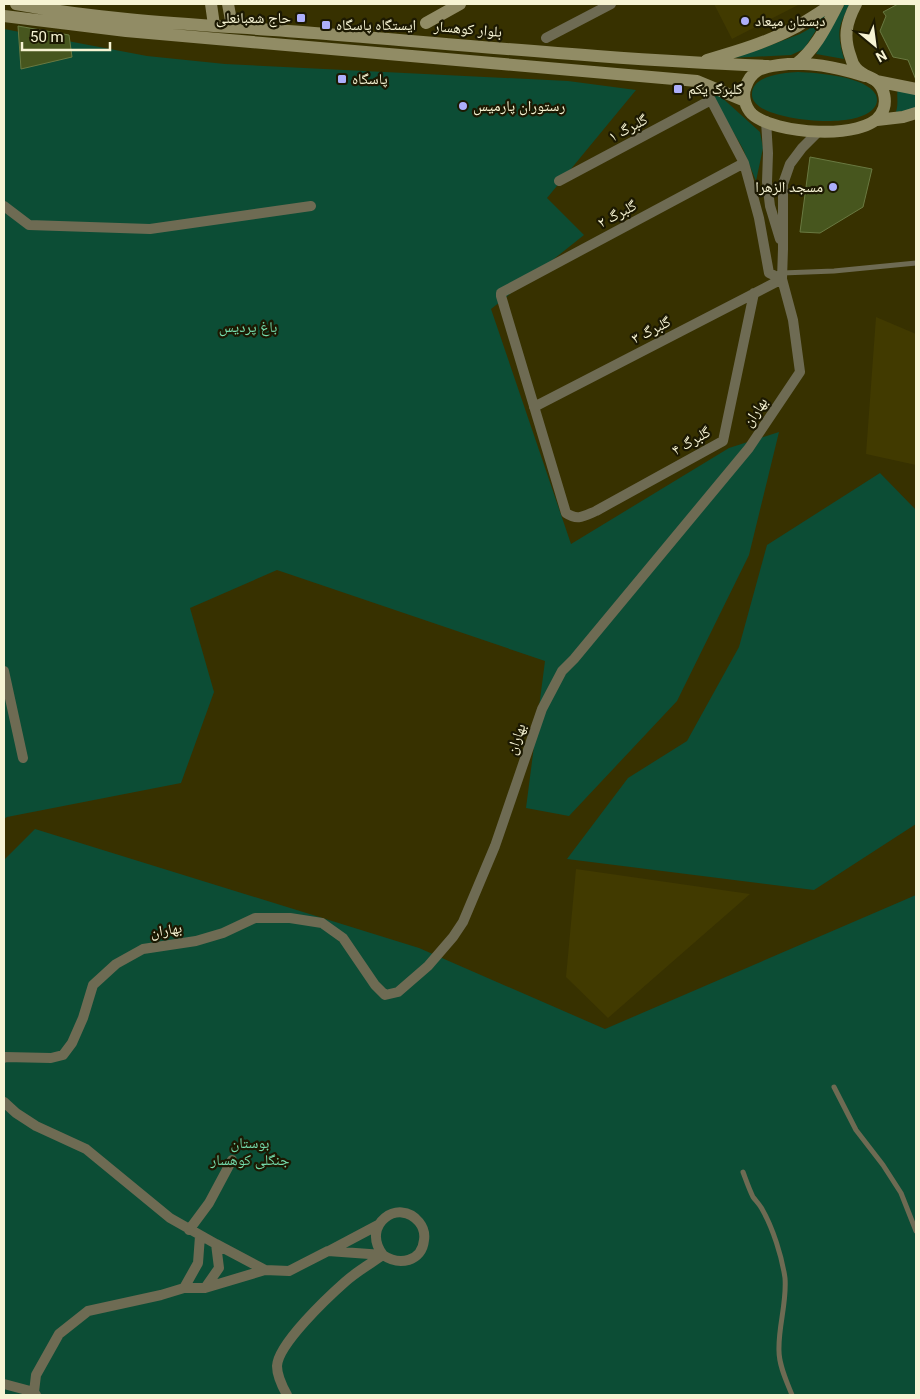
<svg xmlns="http://www.w3.org/2000/svg" width="920" height="1399" font-family="Roboto,'Noto Naskh Arabic',sans-serif">
	<style>
		.built { fill: #413a00 }
		.green { fill: #0c4d35 }
		.building { fill: #47561e; stroke: #697941 }
		.lines { fill: none; stroke-linecap: round; stroke-linejoin: round }
		.lane { stroke: #6e6b53; stroke-width: 5 }
		.street { stroke: #6e6b53; stroke-width: 10 }
		.secondary { stroke: #918c65; stroke-width: 12 }
		.poi-dot { fill: #adaffb; stroke: #1c1902; stroke-width: 2 }
		.labels { text-anchor: middle; stroke-width: 4.5; stroke-linejoin: round; paint-order: stroke }
		.poi-label { font-size: 15px; fill: #f7f4d4; stroke: #1c1902; text-anchor: start }
		.street-label { font-size: 15px; fill: #f7f4d4; stroke: #1c1902 }
		.park-label { font-size: 15px; fill: #75dcac; stroke: #1c1902 }
	</style>
	<rect width="100%" height="100%" fill="#373100"/>
	<path class="built" d="M714 4H800L732 39Z
		M876 317 916 334V465L866 454Z
		M576 869 750 894 608 1018 566 977Z"/>
	<path class="green" d="M845 4H850C837 29 837 32 844 59L816 54Z
		M829 10 804 49 791 55 729 58 761 49 800 34 809 29 816 19Z
		M4 29 147 56 225 64 568 81 636 90 547 198 584 235 491 309 571 544 729 448 779 432 749 555 677 701 569 816 526 808 545 661 277 570 190 608 214 692 181 783 7 817 4 819Z
		M798 72C818 73 866 76 876 95 878 100 877 105 873 109 855 129 781 121 760 107 756 104 752 100 752 95 751 75 784 73 798 72Z
		M898 89 916 93V109L896 112C899 102 896 95 898 89Z
		M709 90 719 95 760 132 763 148 756 181 743 149Z
		M880 473 916 510V824L814 890 567 859 628 778 687 741 739 647 767 545Z
		M35 829 419 948 605 1029 916 895V1395H4V860Z"/>
	<path class="building" d="M898 4 916 5V80L908 60 893 57 880 31 886 16 883 12Z
		M18 26 69 35 72 57 21 69Z
		M810 157 872 169 863 207 820 233 800 232Z"/>
	<g class="lines">
		<path class="lane" d="M782 273 834 271 916 263
			M834 1087 856 1130 883 1165 901 1193 916 1231
			M743 1172C746 1180 749 1189 753 1197 756 1201 760 1205 762 1209 773 1228 782 1257 785 1278 787 1303 778 1327 779 1351 779 1366 787 1382 792 1395"/>
		<path class="street" d="M546 38 611 4
			M766 121 768 153 767 182 770 206 780 239
			M744 163 501 293V296L566 513C578 521 584 516 596 511L723 441 754 293
			M559 181 711 100
			M4 206 29 225 150 229 311 206
			M534 407 782 279 783 249V184L790 164 802 148 818 132
			M4 671 23 758
			M4 1058 5 1057 51 1058 63 1055 72 1043 83 1018 93 985 116 964 143 949 196 941 223 933 255 918H290L322 923 343 938 375 985 385 995 398 992 428 966 453 937 463 922 495 846 542 709 562 671 574 659 749 448 800 372 793 320 782 279 769 273 759 218 744 163 711 100 697 81
			M4 1102 16 1113 36 1126 86 1149 170 1218 216 1244 219 1268 205 1288
			M189 1230 209 1203 232 1160
			M216 1244 265 1270
			M329 1251 378 1225
			M184 1288 198 1263 200 1236
			M4 1384 34 1392
			M36 1395 34 1392 36 1375 59 1334 88 1311 161 1295 184 1288H205L265 1270 289 1271 328 1251 383 1255C399 1266 422 1262 424 1240 425 1234 423 1227 419 1222 399 1197 360 1225 383 1255
			M287 1395C282 1386 277 1376 277 1366 278 1344 328 1297 345 1282 356 1272 370 1264 383 1255"/>
		<path class="secondary" d="M16 4C114 22 215 25 314 33 465 45 617 60 768 66
			M211 4 214 25
			M228 4 232 26
			M856 4C846 23 843 37 851 58 852 62 853 65 856 68 861 74 868 76 875 80 885 87 888 104 881 114 865 141 773 134 752 114 745 107 742 95 746 86 748 80 751 75 757 71 763 67 771 66 779 65 808 61 836 67 865 76
			M4 16 126 31 697 81 745 101
			M426 23 460 4
			M707 60C738 51 768 42 796 27 808 20 820 12 833 4
			M796 64C816 49 827 25 838 4
			M876 81 916 89
			M877 120 903 117 916 113"/>
	</g>
	<g class="poi-dot">
		<rect x="296" y="13" width="10" height="10" rx="2.5"/>
		<circle cx="745" cy="21" r="5"/>
		<rect x="321" y="20" width="10" height="10" rx="2.5"/>
		<rect x="337" y="74" width="10" height="10" rx="2.5"/>
		<rect x="673" y="84" width="10" height="10" rx="2.5"/>
		<circle cx="463" cy="106" r="5"/>
		<circle cx="833" cy="187" r="5"/>
	</g>
	<g class="labels">
		<g class="poi-label">
			<text x="291" y="23" text-anchor="end">حاج شعبانعلی</text>
			<text x="755" y="26">دبستان میعاد</text>
			<text x="336" y="30">ایستگاه پاسگاه</text>
			<text x="352" y="84">پاسگاه</text>
			<text x="688" y="94">گلبرگ یکم</text>
			<text x="473" y="111">رستوران پارمیس</text>
			<text x="823" y="192" text-anchor="end">مسجد الزهرا</text>
		</g>
		<g class="street-label">
			<text transform="translate(468 29) rotate(5)" y="5">بلوار کوهسار</text>
			<text transform="translate(628 128) rotate(-28)" y="5">گلبرگ ۱</text>
			<text transform="translate(617 214) rotate(-28)" y="5">گلبرگ ۲</text>
			<text transform="translate(651 330) rotate(-27)" y="5">گلبرگ ۳</text>
			<text transform="translate(755 412) rotate(-56)" y="5">بهاران</text>
			<text transform="translate(691 441) rotate(-30)" y="5">گلبرگ ۴</text>
			<text transform="translate(516 739) rotate(-71)" y="5">بهاران</text>
			<text transform="translate(166 930) rotate(-9)" y="5">بهاران</text>
		</g>
		<g class="park-label">
			<text x="248" y="332">باغ پردیس</text>
			<text x="250" y="1148">بوستان<tspan x="250" dy="17">جنگلی کوهسار</tspan></text>
		</g>
	</g>
	<rect width="920" height="1399" fill="none" stroke="#f7f4d4" stroke-width="10"/>
	<g transform="translate(875 45) rotate(151)" stroke="#1c1902" stroke-width="4" paint-order="stroke">
	<path d="M0-4L9 19L0 12L-9 19Z" fill="#f7f4d4"/>
	<text y="-8" font-size="14" font-weight="bold" text-anchor="middle" fill="#f7f4d4">N</text>
	</g>
	<path d="M22 42v8h88v-8" fill="none" stroke="#f7f4d4" stroke-width="2.5"/>
	<text x="30" y="42" font-size="15" fill="#f7f4d4" stroke="#1c1902" stroke-width="4" paint-order="stroke">50 m</text>
</svg>
